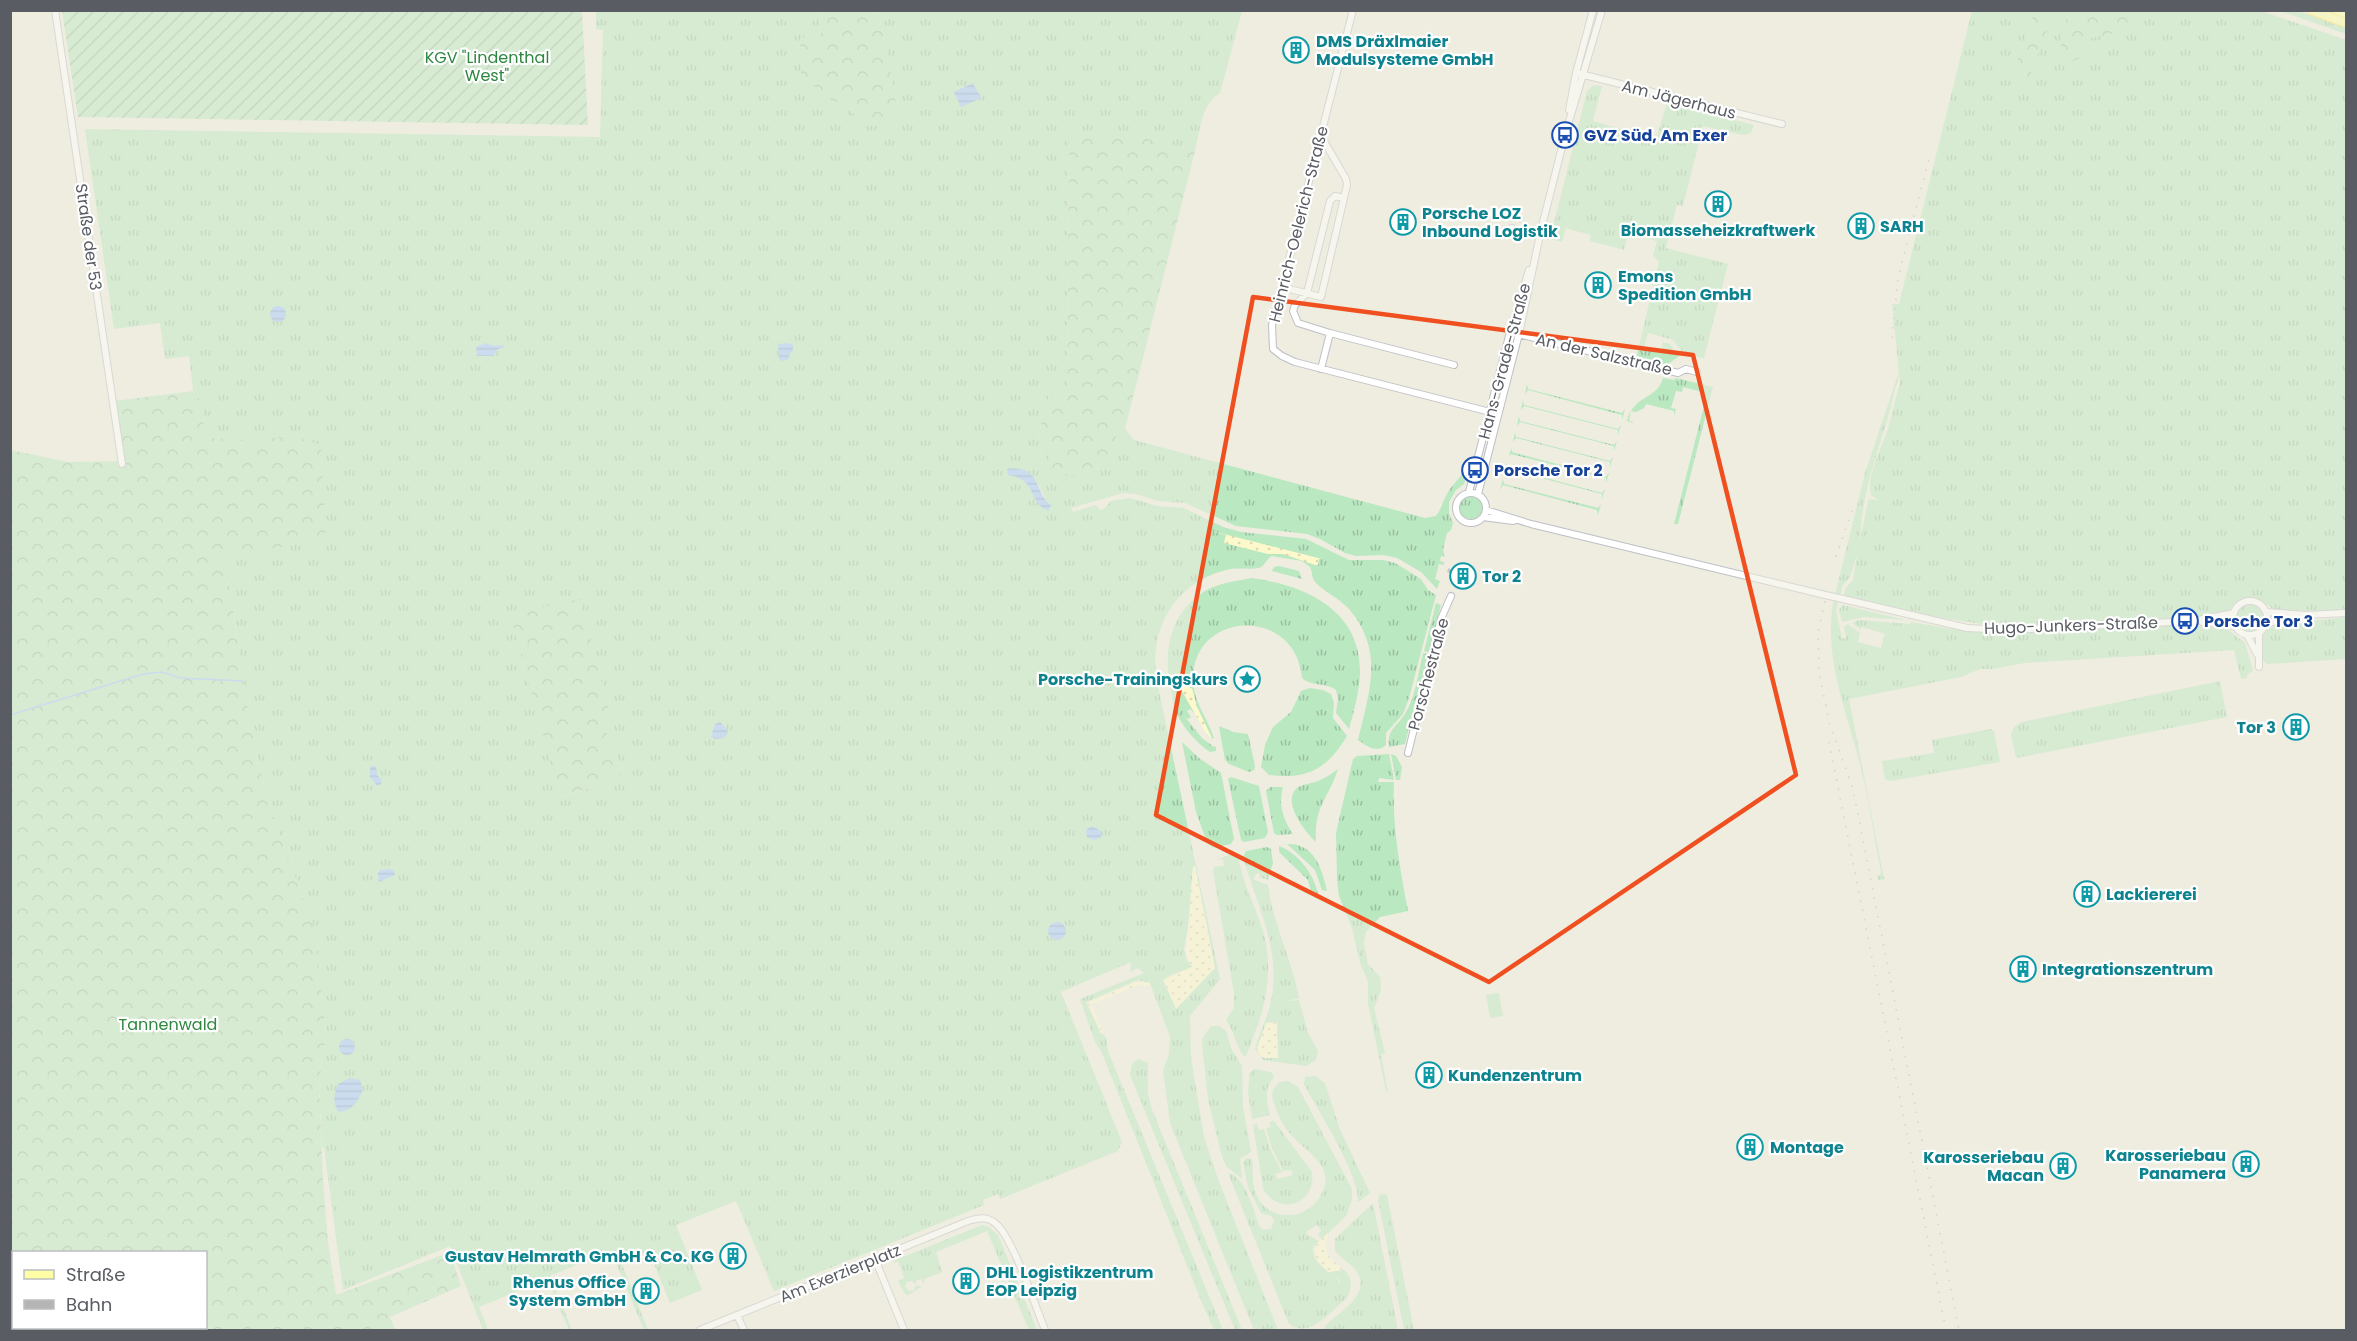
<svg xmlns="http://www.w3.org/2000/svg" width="2357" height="1341" font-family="Poppins,sans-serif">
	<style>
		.grass { fill: url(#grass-tufts); fill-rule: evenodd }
		.forest { fill: url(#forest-crowns); fill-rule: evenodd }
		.sand { fill: url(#sand-dots) }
		.park { fill: #bae8c1 }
		.garden { fill: url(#garden-furrows) }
		.water { fill: url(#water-rules) }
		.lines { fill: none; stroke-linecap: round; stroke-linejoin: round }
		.stream { stroke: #9fc7ff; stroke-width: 1.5 }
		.minor-tunnel { stroke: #c9c9c1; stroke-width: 6; stroke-dasharray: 6 3; stroke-linecap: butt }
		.minor-casing { stroke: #bebfc6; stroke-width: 8 }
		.major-casing { stroke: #fee749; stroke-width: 10 }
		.minor { stroke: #fff; stroke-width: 6 }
		.major { stroke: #fffea4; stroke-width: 8 }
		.rail { stroke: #b5b5b6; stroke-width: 1.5; stroke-dasharray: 1.5 8; stroke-linecap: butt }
		.minor-bridge-casing { stroke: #bebfc6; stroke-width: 8; stroke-linecap: butt }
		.minor-bridge { stroke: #fff; stroke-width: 6 }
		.marked { fill: none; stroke: #f05020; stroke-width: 4.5; stroke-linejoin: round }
		.labels { text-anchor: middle; stroke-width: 4.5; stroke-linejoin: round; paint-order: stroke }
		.culture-label { font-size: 16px; font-weight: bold; fill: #0d838f; stroke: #fff; text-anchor: start }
		.park-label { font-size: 16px; fill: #2d873f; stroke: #fff }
		.street-label { font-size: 16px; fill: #595c63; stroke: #fff }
		.transit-label { font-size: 16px; font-weight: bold; fill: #164399; stroke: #fff; text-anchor: start }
	</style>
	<defs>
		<pattern id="grass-tufts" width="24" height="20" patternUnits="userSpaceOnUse" patternTransform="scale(1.5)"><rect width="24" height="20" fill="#bae8c1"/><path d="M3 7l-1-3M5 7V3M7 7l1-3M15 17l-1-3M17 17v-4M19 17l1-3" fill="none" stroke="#9abfa0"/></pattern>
		<pattern id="forest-crowns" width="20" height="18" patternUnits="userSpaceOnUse" patternTransform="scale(1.5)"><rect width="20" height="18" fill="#bae8c1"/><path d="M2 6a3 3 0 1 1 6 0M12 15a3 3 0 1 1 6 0" fill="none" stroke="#9abfa0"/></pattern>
		<pattern id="sand-dots" width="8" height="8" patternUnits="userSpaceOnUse" patternTransform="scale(1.5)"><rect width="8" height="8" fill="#fdf9cc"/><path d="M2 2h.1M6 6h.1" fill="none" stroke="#dbd8b2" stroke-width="1.8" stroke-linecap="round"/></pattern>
		<pattern id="garden-furrows" width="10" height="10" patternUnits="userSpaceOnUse" patternTransform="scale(1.5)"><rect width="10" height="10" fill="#bae8c1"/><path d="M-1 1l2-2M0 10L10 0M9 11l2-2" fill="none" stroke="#9abfa0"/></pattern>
		<pattern id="water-rules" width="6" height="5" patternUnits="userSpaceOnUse" patternTransform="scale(1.5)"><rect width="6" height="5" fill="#9fc7ff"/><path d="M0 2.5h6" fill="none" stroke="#85a5d2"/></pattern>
	</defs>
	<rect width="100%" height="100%" fill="#eeede0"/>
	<path class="grass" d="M596 10 820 11 821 34 898 112 879 11H1242L1220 93C1201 104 1200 131 1195 151L1160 141 1139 138H1069L1067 393 1049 396 1038 436 1086 470 1110 461 1117 434 1125 429 1134 440 1425 518 1436 516C1442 508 1444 497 1450 489 1457 480 1463 475 1467 463L1470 464 1464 484 1456 490 1449 502V513L1453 523 1451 530 1447 533 1443 550 1445 557 1441 556 1440 561 1444 562V565L1439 564 1435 579 1440 581 1437 589 1421 572 1397 558 1383 555 1356 556 1345 553 1320 539 1307 534 1236 526 1185 503 1158 501 1136 494 1123 493 1071 508 1073 512 1096 505 1100 510 1104 509 1111 501 1130 498 1157 506 1184 508 1223 527 1241 532 1306 539 1349 560H1383L1395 563 1421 579 1428 590 1436 595 1409 698 1403 714 1386 733V745C1376 754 1367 746 1358 740 1369 692 1385 651 1349 609 1339 598 1326 593 1316 583 1311 578 1313 572 1310 567L1302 561 1272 556C1266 559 1265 566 1259 568 1249 570 1237 567 1226 570 1188 579 1160 610 1156 649 1154 658 1156 668 1156 677L1220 979 1190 1016 1191 1058 1204 1137 1218 1179 1278 1330H1254L1170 1123 1163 1070 1169 1054 1170 1037 1150 983 1138 980 1086 1002 1101 1033 1106 1037 1108 1051 1223 1330H1214L1200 1298 1102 1053 1095 1042 1080 999 1144 973 1138 968 1130 972 1131 962 1061 992 1122 1142 1118 1151 1000 1199 998 1194 983 1200 984 1205 774 1291 736 1201 676 1225 702 1290 670 1303 649 1251 621 1262 648 1330H644L611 1251 550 1276 572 1330H569L547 1279 479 1307 488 1330H483L450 1246 343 1290 324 1148 322 1147 319 1083 326 1037 324 1009 314 928 268 802 250 723 225 557 266 548 290 435 249 442 205 437 201 399H194L189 356 165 359 160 323 114 329 85 129 600 137 603 30 596 29ZM1019 476 1037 482 1047 502 1036 499 1031 488ZM610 715 606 731 621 769V774L608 782 561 797ZM1193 866H1195L1215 968 1164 978 1192 967 1188 961 1161 971 1187 961 1184 949 1191 911Z
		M1972 11H2261L2346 40V610L2276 611 2260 600 2247 598 2238 602 2225 613 2224 611 2194 617 2010 626C1952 623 1900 609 1844 595L1845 589 1853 580 1857 555 1850 577 1843 585 1836 610 1842 638 1846 639 1844 627 1848 624 1860 633 1858 642 1881 648 1885 634 1862 627 1861 630 1852 623 1858 620 1910 624 1911 622 1957 630 1994 633 2188 625 2227 629 2245 643 2253 671 2247 675V678L2241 679 2234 650 2025 663 1992 669H1980L1961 677 1849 699 1884 879 1878 880 1877 875 1880 876 1881 872C1874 836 1869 799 1860 764 1846 710 1824 659 1833 603L1865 473 1899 372 1892 304H1899ZM1899 375 1900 383C1895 399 1892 416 1887 432 1881 448 1866 479 1871 495L1879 500 1869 499 1868 501 1860 541C1861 501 1874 462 1886 424 1891 408 1894 391 1899 375Z
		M2280 11H2298L2346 27V34Z
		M1593 85 1602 86 1593 121 1656 139 1667 103 1754 125 1751 133 1743 135 1703 126 1683 206 1677 205 1666 248 1728 264 1704 358 1684 354 1673 340 1648 333 1644 347 1661 352 1663 342 1670 344 1679 356 1667 365 1641 359 1637 355 1659 261 1653 256 1657 241 1628 234 1624 250 1590 241 1591 235 1566 228 1562 242 1550 239 1587 91Z
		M1663 378 1674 380 1676 378 1713 387 1678 524H1674L1706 398 1702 397 1703 392 1683 387 1682 392 1676 391 1671 408 1676 409 1674 416V411L1646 404 1644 408 1636 412 1631 411 1629 420 1634 423 1627 421C1634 394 1657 400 1663 378Z
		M1527 384 1528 389 1622 413 1625 409 1622 420V415L1528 390 1525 394Z
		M1523 400 1524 405 1618 429 1621 425 1618 435V430L1524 406 1521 410Z
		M1519 416 1520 421 1614 445 1617 441 1614 451V446L1520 422 1517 426Z
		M1515 432 1516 437 1610 461 1613 457 1610 467V462L1516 438 1513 442Z
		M1511 448 1512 452 1606 477 1609 473 1606 483V478L1511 454 1509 458Z
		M1507 463 1508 468 1602 493 1605 489 1602 499V494L1507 469 1504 474Z
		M1503 479 1504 484 1598 508 1601 504 1598 515 1597 510 1503 485 1500 490Z
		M1459 507a12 12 0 1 1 24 0a12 12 0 1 1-24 0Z
		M1279 566 1299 571 1302 579 1272 571 1274 567Z
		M1251 578C1305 585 1362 610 1360 674 1359 693 1354 711 1349 729L1336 713 1338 699 1336 690C1326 682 1312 687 1302 678 1296 605 1190 610 1193 682 1194 702 1208 719 1214 738L1212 739 1197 707 1191 685 1182 691 1195 714 1190 709 1187 711 1191 717 1188 719 1185 717 1202 738 1214 747 1216 746V751L1210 752C1197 743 1184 729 1177 714 1173 707 1173 699 1171 692 1164 656 1167 619 1199 595 1215 583 1232 582 1251 578Z
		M1436 603 1441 605 1429 652 1424 651Z
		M2237 618a13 13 0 1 1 26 0a13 13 0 1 1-26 0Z
		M1842 605 1906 620 1864 617 1842 622 1839 610Z
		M2346 617V659L2267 664 2262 659V636L2272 625Z
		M1423 653 1428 654 1405 744 1389 747C1386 731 1397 726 1405 714 1416 696 1418 673 1423 653Z
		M2220 681 2227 717 2016 758 2011 735 2014 727 2022 722Z
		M1310 688 1323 690 1331 694 1334 703 1333 718 1347 736C1328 768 1308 780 1269 775L1261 767 1265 745 1273 727 1291 712 1301 691Z
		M1219 726 1233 732 1248 734 1255 766 1254 770 1249 772 1229 764 1225 760Z
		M1991 729 1994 731 2000 762 1891 781 1885 779 1882 761 1934 753 1932 740Z
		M1182 742 1199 758 1221 773 1234 839 1231 844 1213 848 1208 845 1196 812Z
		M1389 754 1394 780 1379 778 1378 782H1394C1392 826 1400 869 1408 911L1380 917 1366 932 1364 943 1368 964 1380 977 1381 990 1374 1008 1385 1053 1381 1054 1388 1093 1386 1091 1368 1004V981L1361 966 1352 928 1339 896 1337 879 1336 833 1353 759 1357 756Z
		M1391 754 1396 756 1402 767 1400 780H1396Z
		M1338 769C1328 800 1314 805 1316 842 1306 833 1282 803 1296 789 1301 784 1311 784 1318 781 1325 778 1332 774 1338 769Z
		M1231 777 1259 786 1268 832 1265 838 1244 842 1241 840 1228 779Z
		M1270 787H1283C1278 805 1283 819 1293 834L1277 835 1274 833 1266 791Z
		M1287 844C1314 843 1322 868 1327 891L1322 890 1315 870Z
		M1279 846C1298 853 1314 874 1318 894L1312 895 1308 880 1279 852Z
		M1267 847 1271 849 1273 863 1268 880 1259 877 1260 874 1257 873 1253 879 1268 885C1273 925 1292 959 1299 998L1288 1001 1299 1000 1308 1033 1318 1051 1316 1060 1306 1066 1263 1060 1255 1049C1260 1031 1269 1015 1272 996 1280 945 1256 904 1243 857L1246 851Z
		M1232 854 1238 856C1242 880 1252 900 1260 922 1273 956 1269 994 1257 1027 1253 1036 1250 1049 1245 1057 1235 1046 1235 1032 1226 1020L1234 1008V993L1213 871 1214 867 1224 866 1223 859 1216 860Z
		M1211 1026H1219L1226 1031 1232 1050 1242 1066 1243 1106 1251 1152 1240 1159 1242 1179 1226 1166 1221 1153 1208 1099 1202 1044 1203 1037Z
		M1138 1059 1148 1063V1093L1151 1107 1242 1330H1235L1130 1075 1132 1064Z
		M1255 1069 1271 1072 1274 1077C1263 1091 1267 1100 1270 1115L1252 1119 1248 1092 1250 1072Z
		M1315 1076 1325 1083 1339 1127 1370 1193 1360 1201H1358C1359 1173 1318 1111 1304 1084L1305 1077Z
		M1288 1081 1298 1087 1352 1189V1200L1346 1216 1322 1239 1318 1235 1321 1230 1317 1225 1307 1231 1306 1234 1319 1241 1314 1248 1313 1244C1310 1270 1339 1271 1341 1288L1339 1280 1328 1272 1344 1270C1353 1278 1352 1287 1347 1298 1332 1310 1309 1340 1289 1324L1228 1173C1246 1177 1254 1211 1259 1226L1263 1230 1271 1229 1274 1220 1271 1216 1261 1213 1248 1187 1243 1163 1246 1158 1252 1159C1253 1169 1252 1181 1255 1191 1263 1219 1300 1223 1317 1201 1341 1168 1308 1154 1290 1134 1283 1125 1278 1116 1275 1106 1272 1099 1271 1094 1274 1088L1280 1082Z
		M1274 1121 1312 1172C1317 1204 1277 1217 1263 1188L1253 1125 1257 1124 1259 1130 1264 1129 1270 1149 1282 1172 1275 1174 1277 1179 1293 1175 1291 1170 1283 1171 1272 1148 1266 1128 1271 1127 1269 1122Z
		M1380 1194 1387 1195 1414 1330H1404L1378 1200Z
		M1373 1203 1398 1330H1324L1326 1325C1341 1311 1376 1291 1353 1267 1347 1261 1340 1258 1335 1251V1239Z
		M982 1225 989 1227 998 1235 1037 1330H1029L987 1231 936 1252 942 1272 924 1279V1285L921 1279 916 1281V1285L912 1281 907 1282 905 1286 909 1291 914 1290 916 1286H922L909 1295 905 1294 898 1281 904 1278 898 1261 894 1263 893 1261Z"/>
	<path class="forest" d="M2142 10 2144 12 2121 32 2090 38 2081 58 2073 61C2050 41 2064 34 2068 11Z
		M820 11H879L898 112 873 127 801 77 800 38 821 34Z
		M2035 11H2054L2027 84 2011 77Z
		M1069 137 1139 138 1160 141 1195 151 1125 429 1117 434 1110 461 1087 470 1088 477H1072L1046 465 1049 456 1038 436 1049 396 1067 393Z
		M193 391 194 399 201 398 205 437 249 442 290 435 321 445 326 539 225 557 250 723 268 802 314 928 324 1009 326 1037 319 1083 323 1180 328 1242 336 1295 445 1254 452 1259 461 1286 390 1317 395 1330H11V450L68 462 123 461 114 401ZM14 1252H206V1328H14Z
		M580 599 610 715 606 731 621 769V774L608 782 560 797 510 614Z"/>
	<path class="sand" d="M1196 527 1322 559H1319L1318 565H1315L1283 554H1268L1224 543 1226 535Z
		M1191 685 1197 707 1212 738 1206 733 1182 691 1180 687Z
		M1193 866H1195L1215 968 1176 1009 1163 980 1192 967 1186 953Z
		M1138 981 1150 983V986L1139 985 1091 1004 1103 1033 1101 1034 1088 1003Z
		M1277 1022 1278 1058H1264L1259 1055 1257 1048 1266 1023Z
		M1329 1232C1319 1255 1332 1258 1343 1270L1328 1272 1316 1259 1315 1245Z"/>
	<path class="park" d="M1499 993 1503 1016 1490 1018 1486 995Z"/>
	<path class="garden" d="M62 11H582L588 125 78 117Z"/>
	<path class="water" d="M973 83 981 98 961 107 954 92Z
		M270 314a8 8 0 1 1 16 0a8 8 0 1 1-16 0Z
		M486 343 494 346 502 345 505 347 498 349 493 356H477L476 347Z
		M788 343 793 345V350L790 353 789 359 782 361 779 359 778 344Z
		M1007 469C1043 465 1033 492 1051 505L1048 511C1027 502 1038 479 1008 475Z
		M720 722 725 727 728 733 724 738 715 739 711 737 715 724Z
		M373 766H376L377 775 382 780 381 784 377 786 370 777V767Z
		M1092 826 1101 831V837L1094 840 1087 837 1086 830Z
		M389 869 394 871 395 875 379 882 378 873 380 870Z
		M1048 931a9 9 0 1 1 18 0a9 9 0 1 1-18 0Z
		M339 1047a8 8 0 1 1 16 0a8 8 0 1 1-16 0Z
		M350 1078 360 1080 363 1090C357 1102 353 1110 339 1112 332 1103 334 1094 338 1084Z"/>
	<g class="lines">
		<path class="stream" d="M52 10V11
			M10 715 143 674 162 672 180 678 242 681"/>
		<path class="minor-tunnel" d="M1450 573 1451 569
			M1465 577 1466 573"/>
		<g class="minor-casing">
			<path id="minor" d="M55 10 122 464
				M1353 10 1272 325 1273 349 1282 356 1295 362 1498 414
				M1576 73 1782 124
				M1569 110 1576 73 1593 10
				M1497 236 1512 228
				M1282 287 1321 297 1347 185 1346 179 1321 136
				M1510 332 1678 373 1686 369 1697 372
				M1330 333 1298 323 1293 311 1295 305 1307 293 1330 201 1335 196 1344 198
				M1321 369 1330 333 1454 365
				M1469 492 1510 332 1529 270
				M1456 508a15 15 0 1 1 30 0a15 15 0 1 1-30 0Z
				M1478 494 1519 334 1541 230 1565 135 1602 10
				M1486 510 1531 524 1821 594
				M1483 517 1513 521
				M1843 599 1967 628 2008 630 2193 621 2234 613
				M2233 618a17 17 0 1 1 34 0a17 17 0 1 1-34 0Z
				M2267 612 2306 615 2346 613
				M2202 622 2235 626
				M2267 623 2296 617
				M2259 634V667
				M2247 635 2257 654
				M1408 753 1441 619 1451 596
				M875 1259 904 1330
				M737 1315 744 1330
				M700 1330 968 1221C978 1218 986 1216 995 1223 1012 1235 1036 1308 1045 1330"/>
		</g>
		<g class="major-casing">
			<path id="major" d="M2311 10 2346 23
				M2337 10 2346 14"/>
		</g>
		<use href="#minor" class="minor"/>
		<use href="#major" class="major"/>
		<path class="rail" d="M1892 338 1898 278 1929 159
			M1836 557 1854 505
			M1827 592 1818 632 1819 671 1829 722 1853 789 1959 1330
			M1829 742 1946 1330"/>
		<g class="minor-bridge-casing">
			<path id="minor-bridge" d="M1821 594 1843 599"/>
		</g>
		<use href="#minor-bridge" class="minor-bridge"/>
	</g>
	<path d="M0 0H2357V1341H0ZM1253 297 1693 355 1796 775 1489 982 1156 815Z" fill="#eeede0" fill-opacity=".55" fill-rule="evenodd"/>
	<path class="marked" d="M1253 297 1693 355 1796 775 1489 982 1156 815Z"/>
	<defs>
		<g id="building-ring" transform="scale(1.35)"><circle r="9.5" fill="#fff" stroke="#0f9aa8" stroke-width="1.5"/><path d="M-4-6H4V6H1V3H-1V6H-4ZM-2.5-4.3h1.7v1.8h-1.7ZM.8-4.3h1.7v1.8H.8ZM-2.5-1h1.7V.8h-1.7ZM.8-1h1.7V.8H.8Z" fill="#0f9aa8"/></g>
		<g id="bus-ring" transform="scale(1.35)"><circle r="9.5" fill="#fff" stroke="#1a4fb4" stroke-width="1.5"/><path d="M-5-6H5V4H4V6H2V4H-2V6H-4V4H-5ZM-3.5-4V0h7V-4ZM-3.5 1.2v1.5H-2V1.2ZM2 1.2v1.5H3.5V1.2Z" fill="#1a4fb4"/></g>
		<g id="sight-ring" transform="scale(1.35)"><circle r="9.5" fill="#fff" stroke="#0f9aa8" stroke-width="1.5"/><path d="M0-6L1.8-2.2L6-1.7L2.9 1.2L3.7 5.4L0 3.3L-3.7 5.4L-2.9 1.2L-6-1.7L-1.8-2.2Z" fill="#0f9aa8"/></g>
	</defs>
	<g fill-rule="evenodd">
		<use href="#building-ring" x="1296" y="50"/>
		<use href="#bus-ring" x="1565" y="135"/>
		<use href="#building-ring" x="1718" y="204"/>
		<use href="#building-ring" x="1403" y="222"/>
		<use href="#building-ring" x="1861" y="226"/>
		<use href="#building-ring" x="1598" y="285"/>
		<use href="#bus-ring" x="1475" y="470"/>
		<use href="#building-ring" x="1463" y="576"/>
		<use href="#bus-ring" x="2185" y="621"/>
		<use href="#sight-ring" x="1247" y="679"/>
		<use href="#building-ring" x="2296" y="727"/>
		<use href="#building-ring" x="2087" y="894"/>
		<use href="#building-ring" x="2023" y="969"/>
		<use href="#building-ring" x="1429" y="1075"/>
		<use href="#building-ring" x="1750" y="1147"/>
		<use href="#building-ring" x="2246" y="1164"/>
		<use href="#building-ring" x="2063" y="1166"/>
		<use href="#building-ring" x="733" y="1256"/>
		<use href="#building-ring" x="966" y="1281"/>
		<use href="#building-ring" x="646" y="1291"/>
	</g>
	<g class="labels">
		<g class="culture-label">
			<text x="1316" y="47">DMS Dräxlmaier<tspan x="1316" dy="18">Modulsysteme GmbH</tspan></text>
			<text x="1422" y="219">Porsche LOZ<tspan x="1422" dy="18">Inbound Logistik</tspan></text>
			<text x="1880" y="232">SARH</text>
			<text x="1718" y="236" text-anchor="middle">Biomasseheizkraftwerk</text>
			<text x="1618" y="282">Emons<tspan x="1618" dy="18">Spedition GmbH</tspan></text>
			<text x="1482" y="582">Tor 2</text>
			<text x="1228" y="685" text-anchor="end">Porsche-Trainingskurs</text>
			<text x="2276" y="733" text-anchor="end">Tor 3</text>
			<text x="2106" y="900">Lackiererei</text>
			<text x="2042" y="975">Integrationszentrum</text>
			<text x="1448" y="1081">Kundenzentrum</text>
			<text x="1770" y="1153">Montage</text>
			<text x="2226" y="1161" text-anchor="end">Karosseriebau<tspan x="2226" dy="18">Panamera</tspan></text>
			<text x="2044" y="1163" text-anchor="end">Karosseriebau<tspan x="2044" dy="18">Macan</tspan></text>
			<text x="714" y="1262" text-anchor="end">Gustav Helmrath GmbH &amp; Co. KG</text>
			<text x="986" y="1278">DHL Logistikzentrum<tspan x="986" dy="18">EOP Leipzig</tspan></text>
			<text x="626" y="1288" text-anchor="end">Rhenus Office<tspan x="626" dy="18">System GmbH</tspan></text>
		</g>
		<g class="park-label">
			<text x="487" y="63">KGV "Lindenthal<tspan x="487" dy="18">West"</tspan></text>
			<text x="168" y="1030">Tannenwald</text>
		</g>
		<g class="street-label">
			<text transform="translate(1679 99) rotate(14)" y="6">Am Jägerhaus</text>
			<text transform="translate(1298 224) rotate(-76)" y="6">Heinrich-Oelerich-Straße</text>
			<text transform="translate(89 237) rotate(82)" y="6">Straße der 53</text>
			<text transform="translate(1604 354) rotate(13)" y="6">An der Salzstraße</text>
			<text transform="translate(1504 361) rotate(-75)" y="6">Hans-Grade-Straße</text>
			<text transform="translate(2071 625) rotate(-2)" y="6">Hugo-Junkers-Straße</text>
			<text transform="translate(1428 674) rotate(-75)" y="6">Porschestraße</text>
			<text transform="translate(840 1273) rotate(-22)" y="6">Am Exerzierplatz</text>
		</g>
		<g class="transit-label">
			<text x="1584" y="141">GVZ Süd, Am Exer</text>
			<text x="1494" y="476">Porsche Tor 2</text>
			<text x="2204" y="627">Porsche Tor 3</text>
		</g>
	</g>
	<rect width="2357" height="1341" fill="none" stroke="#595c63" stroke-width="24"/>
	<rect x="12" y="1251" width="195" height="78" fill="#ffffff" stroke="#bdbec1" stroke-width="1.5"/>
	<rect x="24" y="1270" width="30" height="9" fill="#fffea4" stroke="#bdbec1" stroke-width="1.5"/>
	<text x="66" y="1281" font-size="18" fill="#595c63">Straße</text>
	<rect x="24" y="1300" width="30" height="9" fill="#b5b5b6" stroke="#bdbec1" stroke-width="1.5"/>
	<text x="66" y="1311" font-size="18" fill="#595c63">Bahn</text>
</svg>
